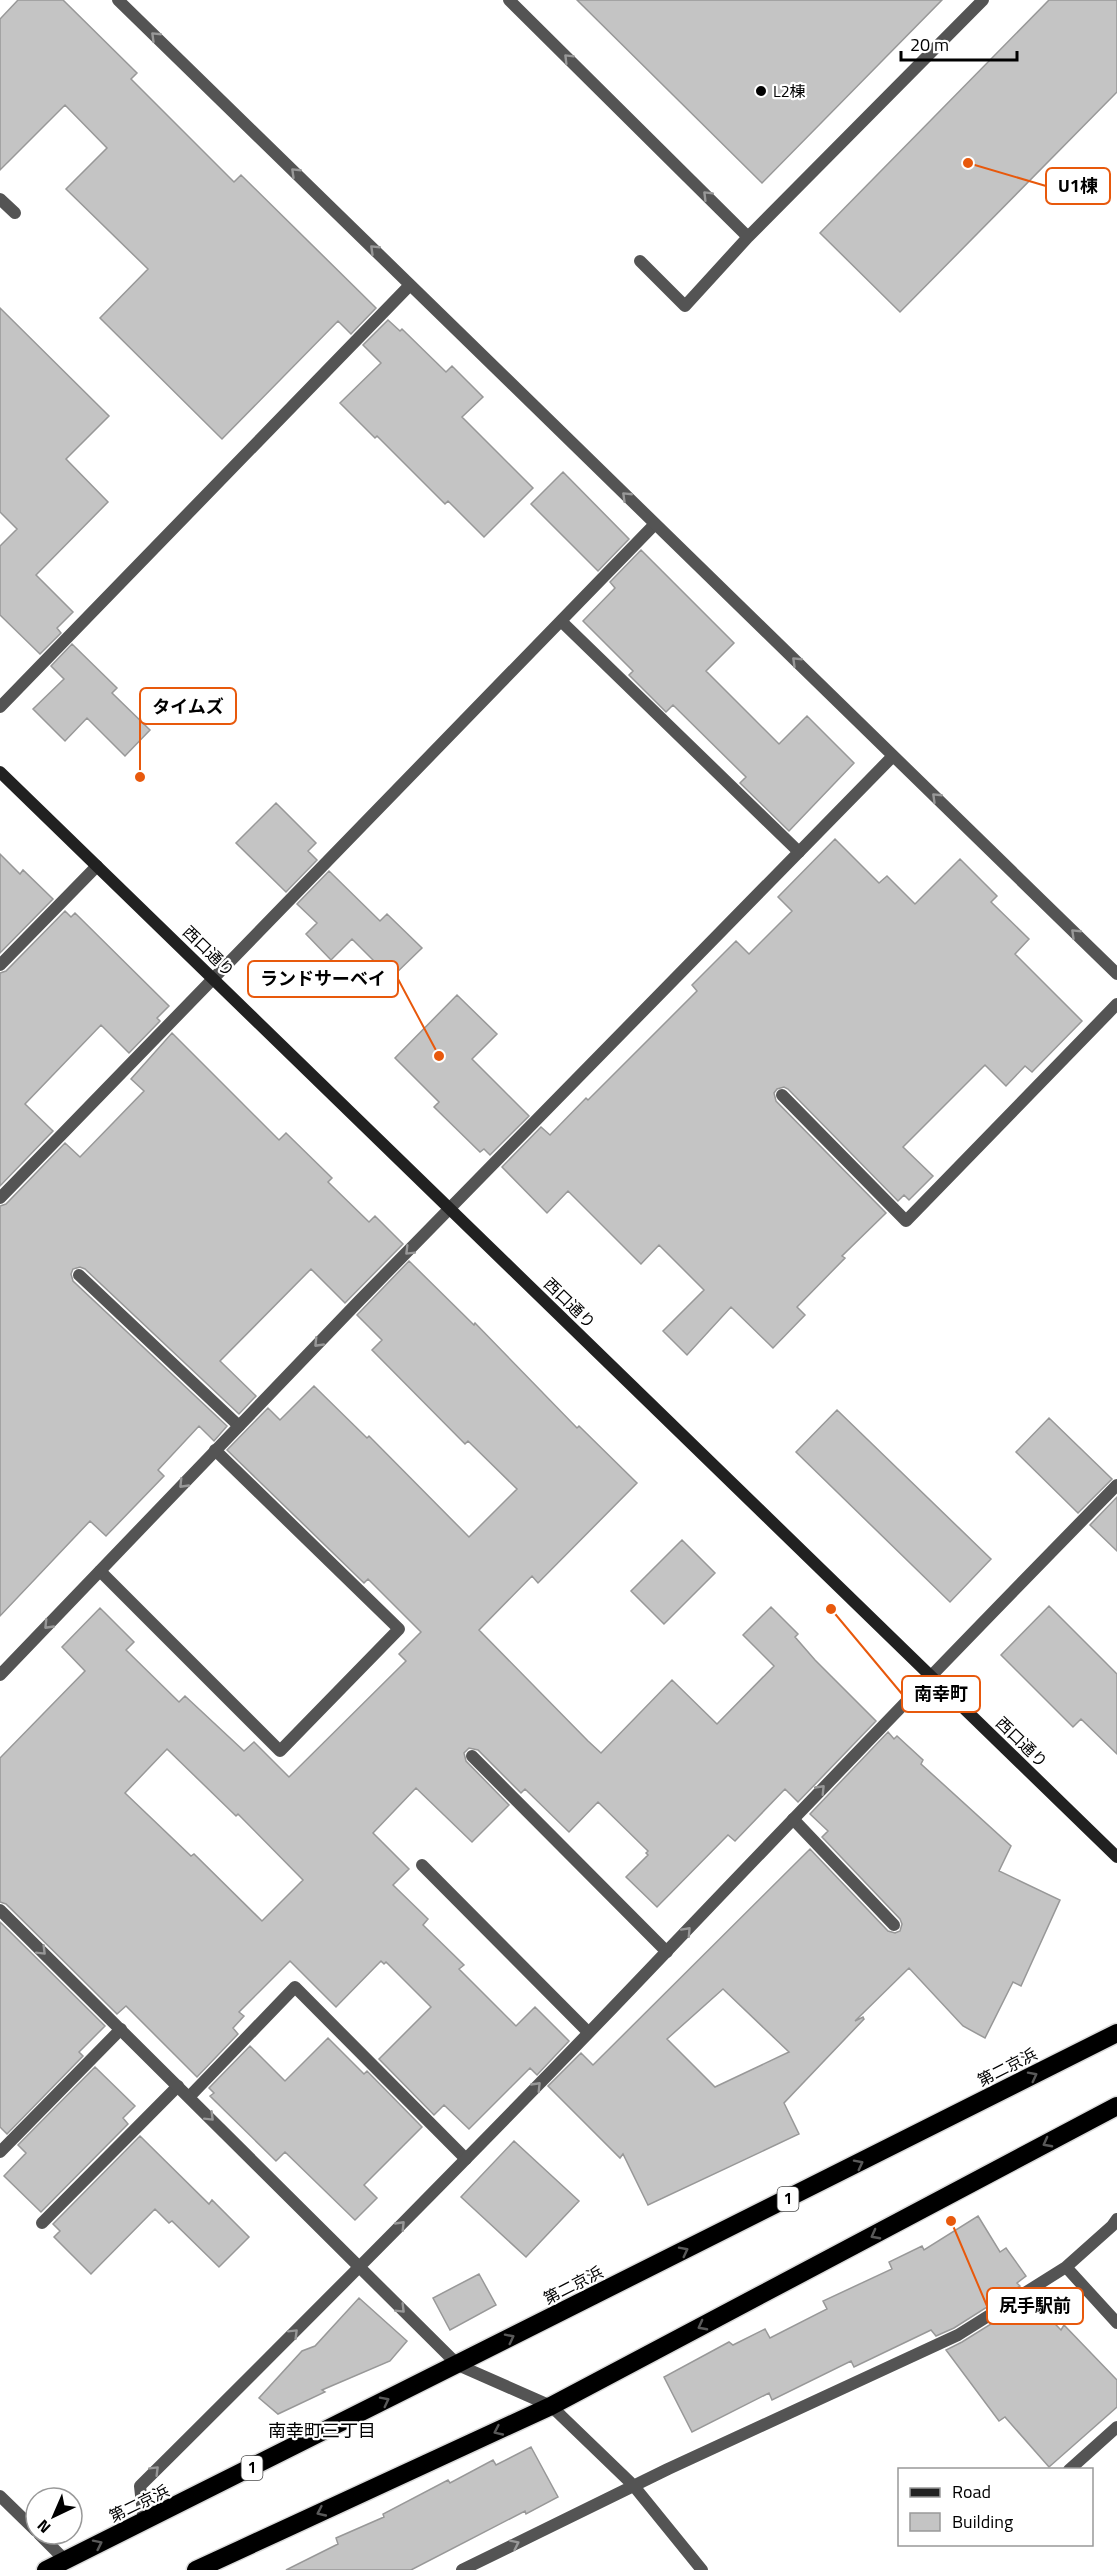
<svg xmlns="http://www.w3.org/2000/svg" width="1117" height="2570" font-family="'Titillium Web','Noto Sans JP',sans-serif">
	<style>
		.building { fill: #c4c4c4; stroke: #989898; stroke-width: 1.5; fill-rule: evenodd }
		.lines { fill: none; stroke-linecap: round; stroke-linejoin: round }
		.highway-casing { stroke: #dbdbdb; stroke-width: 21 }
		.lane { stroke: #545454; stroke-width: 12 }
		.street { stroke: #545454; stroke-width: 12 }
		.secondary { stroke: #212121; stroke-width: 12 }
		.highway { stroke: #000; stroke-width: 18 }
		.oneway { stroke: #989898 }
		.oneway2 { stroke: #595959 }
		.poi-dot { fill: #000; stroke: #fff; stroke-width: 2 }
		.labels { text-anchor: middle; stroke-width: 4.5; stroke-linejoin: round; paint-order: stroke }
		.shield { fill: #fff; stroke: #4c4c4c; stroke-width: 1.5 }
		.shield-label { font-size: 15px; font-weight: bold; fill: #000 }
		.poi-label { font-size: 16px; fill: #000; stroke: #fff; text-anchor: start }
		.street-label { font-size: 16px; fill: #000; stroke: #fff }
		.neighbourhood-label { font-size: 18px; fill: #000; stroke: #fff }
		.leader { fill: none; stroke: #e8590c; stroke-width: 2 }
		.callout-dot { fill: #e8590c; stroke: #fff; stroke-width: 2 }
		.callout { fill: #fff; stroke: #e8590c; stroke-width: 2 }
		.callout-label { font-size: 18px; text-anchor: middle; font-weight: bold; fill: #000 }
	</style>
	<rect width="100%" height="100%" fill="#fff"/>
	<path class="building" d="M18 0H63L137 73 131 79 234 182 241 175 376 308 351 334 338 321 222 439 100 318 148 269 66 189 107 148 65 105 0 170V19Z
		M577 0H942L762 183Z
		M1049 0H1117V92L900 312 820 233Z
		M0 308 109 416 66 459 108 502 36 575 73 612 57 628 61 633 40 654 0 615V546L17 529 0 512Z
		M388 320 400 331 402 329 446 372 452 366 483 397 462 417 533 488 484 537 448 501 445 504 377 436 375 438 340 403 381 363 363 345Z
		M563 472 629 539 598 571 531 504Z
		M641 550 734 643 706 671 779 744 807 716 854 763 789 831 740 783 746 777 673 705 666 712 629 675 633 671 583 621 615 588 610 582Z
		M72 644 117 688 112 693 150 730 125 756 87 718 65 741 33 709 64 679 51 666Z
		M276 803 316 843 308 851 317 860 286 892 236 843Z
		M835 839 879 883 887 876 915 904 960 859 997 896 991 902 1029 939 1015 954 1082 1021 1032 1072 1025 1066 1006 1086 985 1065 903 1147 933 1176 909 1200 904 1195 898 1201 788 1089 784 1087 777 1089 774 1093 776 1101 886 1213 842 1256 845 1258 797 1307 805 1315 773 1348 731 1307 687 1355 663 1331 704 1290 659 1245 641 1264 568 1191 547 1213 502 1167 541 1127 550 1135 586 1098 588 1100 697 991 692 985 736 941 749 954 792 911 778 897Z
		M0 854 20 874 23 870 53 899 0 953Z
		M329 871 380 921 387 914 422 948 391 978 352 939 331 960 306 934 317 923 297 904Z
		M65 911 71 917 75 913 169 1006 157 1018 160 1021 129 1053 101 1025 25 1104 53 1131 0 1186V973L6 971Z
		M457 995 497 1034 472 1059 529 1116 490 1155 484 1149 480 1152 434 1107 439 1102 395 1058Z
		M172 1033 279 1140 286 1133 332 1178 328 1182 369 1222 375 1216 403 1244 345 1303 311 1269 220 1361 256 1396 239 1414 85 1269 80 1267 73 1269 71 1274 73 1281 227 1426 214 1441 199 1426 158 1470 164 1476 106 1536 90 1521 0 1616V1206L6 1204 65 1143 80 1157 144 1091 131 1079Z
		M409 1261 474 1325 475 1323 577 1428 579 1426 637 1483 538 1583 532 1576 479 1630 588 1741 601 1753 672 1680 717 1724 774 1666 743 1635 771 1607 798 1634 795 1637 815 1660 876 1721 798 1802 785 1789 735 1841 728 1835 657 1907 626 1877 648 1855 646 1853 648 1851 598 1802 569 1832 525 1789 521 1793 478 1750 469 1748 464 1753 466 1761 509 1805 472 1842 416 1788 373 1833 409 1869 393 1885 428 1919 423 1925 464 1965 459 1969 516 2026 535 2007 569 2041 537 2075 530 2068 469 2129 444 2105 434 2115 379 2059 431 2007 386 1962 384 1964 381 1961 336 2007 290 1961 239 2012 244 2016 233 2028 238 2034 197 2077 126 2006 117 2014 6 1904 0 1902V1758L85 1671 62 1647 100 1608 134 1642 126 1650 179 1702 185 1696 244 1751 254 1742 289 1777 406 1661 399 1654 421 1632 368 1579 364 1583 227 1450 268 1408 280 1420 314 1386 367 1438 369 1436 469 1537 517 1489 468 1441 465 1444 372 1350 382 1340 357 1315ZM167 1749 236 1816 238 1814 303 1880 262 1921 194 1854 191 1856 125 1793Z
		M837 1410 991 1559 950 1602 796 1452Z
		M1049 1418 1112 1479 1078 1513 1016 1452Z
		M1117 1497V1551L1090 1525Z
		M682 1540 715 1573 664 1624 631 1591Z
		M1049 1606 1117 1674V1754L1081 1719 1073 1727 1001 1655Z
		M888 1732 894 1739 897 1736 923 1760 921 1764 1011 1846 999 1871 1060 1900 1021 1986 1013 1982 985 2038 963 2026 909 1968 855 2021 863 2017 864 2019 784 2103 799 2134 648 2205 623 2154 620 2158 548 2086 581 2053 593 2065 810 1849 888 1931 895 1933 900 1931 902 1924 900 1919 822 1837 828 1831 810 1814ZM723 1989 789 2052 715 2087 667 2039Z
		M0 1922 105 2026 79 2052 83 2056 7 2134 0 2127Z
		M328 2038 364 2074 367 2071 422 2127 364 2185 377 2198 355 2220 285 2152 276 2161 210 2096 214 2093 209 2088 250 2046 285 2081Z
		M95 2067 135 2106 123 2118 128 2124 41 2212 4 2176 26 2153 18 2145Z
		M140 2136 209 2204 212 2200 249 2237 219 2267 172 2221 169 2223 155 2209 91 2274 54 2237 60 2231 53 2224Z
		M514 2141 579 2201 526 2257 461 2197Z
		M978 2216 1000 2252 1006 2248 1026 2276 1017 2283 1020 2286 954 2328 936 2336 931 2330 854 2367 851 2361 772 2400 769 2393 692 2432 664 2377 729 2342 733 2345 765 2329 770 2338 827 2309 823 2301 892 2269 889 2262 922 2246 924 2250Z
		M479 2274 496 2305 450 2330 433 2298Z
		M359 2298 407 2341 390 2361 322 2390 325 2392 278 2414 259 2398 302 2351 315 2346Z
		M1031 2299 1061 2330 1064 2325 1117 2380V2407L1049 2467 1005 2417 999 2421 946 2350 962 2342Z
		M531 2447 558 2497 526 2514 525 2511 411 2570H286L338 2544 336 2538 384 2517 383 2514 448 2480 450 2483 493 2460 496 2465Z"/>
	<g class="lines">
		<g class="highway-casing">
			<path id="highway" d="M46 2570 1117 2033
				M196 2570 551 2406 1117 2106"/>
		</g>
		<path class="lane" d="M509 0 748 237
			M0 199 15 213
			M640 261 685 306 748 237 983 0
			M561 621 799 852
			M0 965 97 866
			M782 1095 906 1221 1117 1004
			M0 1198 655 524
			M79 1275 239 1426
			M100 1571 280 1751 399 1629 215 1450
			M472 1756 667 1952
			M793 1819 894 1925
			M422 1865 588 2032
			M189 2097 295 1987 466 2159
			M0 2152 121 2029
			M42 2223 178 2086
			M1069 2470 1117 2427"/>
		<path class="street" d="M118 0 1117 974
			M0 707 410 285
			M0 1675 359 1301 893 756
			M0 1910 458 2365 551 2406 633 2485 702 2570
			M1066 2267 1117 2323
			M0 2496 36 2531
			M144 2522 140 2486C318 2309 495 2132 668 1950 817 1794 966 1639 1117 1485
			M39 2534 65 2560
			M462 2570 668 2469 958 2335 1066 2267 1112 2226 1117 2219"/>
		<path class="secondary" d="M0 772 1117 1857"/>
		<use href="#highway" class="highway"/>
	</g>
	<defs><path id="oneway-chevron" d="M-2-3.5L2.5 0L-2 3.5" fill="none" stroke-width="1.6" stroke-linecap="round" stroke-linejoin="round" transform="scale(1.5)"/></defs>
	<g class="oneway">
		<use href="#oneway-chevron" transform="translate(155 36) rotate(-136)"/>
		<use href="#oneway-chevron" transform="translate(568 58) rotate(-135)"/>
		<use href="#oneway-chevron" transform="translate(295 172) rotate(-136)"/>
		<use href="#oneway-chevron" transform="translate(707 195) rotate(-135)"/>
		<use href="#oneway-chevron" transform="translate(374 249) rotate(-136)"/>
		<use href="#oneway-chevron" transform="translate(626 496) rotate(-136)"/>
		<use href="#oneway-chevron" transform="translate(796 661) rotate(-136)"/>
		<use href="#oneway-chevron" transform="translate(936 797) rotate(-136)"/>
		<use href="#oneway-chevron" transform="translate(1075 933) rotate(-136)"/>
		<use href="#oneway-chevron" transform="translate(409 1251) rotate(135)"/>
		<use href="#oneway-chevron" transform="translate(318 1343) rotate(134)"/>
		<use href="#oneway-chevron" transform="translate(183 1484) rotate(134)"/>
		<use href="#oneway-chevron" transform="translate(48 1625) rotate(134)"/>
		<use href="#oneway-chevron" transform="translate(821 1789) rotate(-46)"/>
		<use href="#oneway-chevron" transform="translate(687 1931) rotate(-47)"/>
		<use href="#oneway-chevron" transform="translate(42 1951) rotate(45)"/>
		<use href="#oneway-chevron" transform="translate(537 2086) rotate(-46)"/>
		<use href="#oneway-chevron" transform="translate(210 2117) rotate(45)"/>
		<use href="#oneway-chevron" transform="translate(401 2225) rotate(-46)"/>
		<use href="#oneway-chevron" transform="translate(401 2309) rotate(45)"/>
		<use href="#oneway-chevron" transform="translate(294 2333) rotate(-45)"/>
		<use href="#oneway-chevron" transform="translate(155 2470) rotate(-45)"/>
		<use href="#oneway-chevron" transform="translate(515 2544) rotate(-26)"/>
	</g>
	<g class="oneway2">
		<use href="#oneway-chevron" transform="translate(1033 2076) rotate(-27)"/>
		<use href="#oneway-chevron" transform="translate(1047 2143) rotate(152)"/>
		<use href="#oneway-chevron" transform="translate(859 2164) rotate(-27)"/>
		<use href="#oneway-chevron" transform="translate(875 2235) rotate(152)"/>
		<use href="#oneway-chevron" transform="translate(684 2251) rotate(-27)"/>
		<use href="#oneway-chevron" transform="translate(702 2326) rotate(152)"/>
		<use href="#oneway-chevron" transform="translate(510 2338) rotate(-27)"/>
		<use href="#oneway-chevron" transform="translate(385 2401) rotate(-27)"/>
		<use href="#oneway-chevron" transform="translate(498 2431) rotate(155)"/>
		<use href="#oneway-chevron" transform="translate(321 2512) rotate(155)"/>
		<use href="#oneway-chevron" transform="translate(98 2544) rotate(-26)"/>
	</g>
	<circle class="poi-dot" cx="761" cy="91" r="6"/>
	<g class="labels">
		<g class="shield">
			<rect x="777.5" y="2187" width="21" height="24" rx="4.5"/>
			<rect x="241.5" y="2456" width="21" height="24" rx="4.5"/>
		</g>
		<g class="shield-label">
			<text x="788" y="2204">1</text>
			<text x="252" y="2473">1</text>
		</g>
		<g class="poi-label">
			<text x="773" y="97">L2棟</text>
		</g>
		<g class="street-label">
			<text transform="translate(209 951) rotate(44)" y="6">西口通り</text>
			<text transform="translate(570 1303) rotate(44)" y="6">西口通り</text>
			<text transform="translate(1022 1742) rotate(44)" y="6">西口通り</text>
			<text transform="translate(1007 2067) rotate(-27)" y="6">第二京浜</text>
			<text transform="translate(573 2285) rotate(-27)" y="6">第二京浜</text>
			<text transform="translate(139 2503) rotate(-26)" y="6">第二京浜</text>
		</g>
		<g class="neighbourhood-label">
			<text x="322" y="2437">南幸町三丁目</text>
		</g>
	</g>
	<path class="leader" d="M968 163L1046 186M140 777L140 706M439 1056L398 979M831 1609L902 1694M951 2221L987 2306"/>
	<g class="callout-dot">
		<circle cx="968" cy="163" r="6"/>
		<circle cx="140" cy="777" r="6"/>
		<circle cx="439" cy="1056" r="6"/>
		<circle cx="831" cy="1609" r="6"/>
		<circle cx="951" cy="2221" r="6"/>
	</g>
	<g class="callout">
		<rect x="1046" y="168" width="64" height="36" rx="6"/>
		<rect x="140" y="688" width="96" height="36" rx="6"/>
		<rect x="248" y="961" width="150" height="36" rx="6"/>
		<rect x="902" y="1676" width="78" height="36" rx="6"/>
		<rect x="987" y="2288" width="96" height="36" rx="6"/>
	</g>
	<g class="callout-label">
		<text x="1078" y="192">U1棟</text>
		<text x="188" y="713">タイムズ</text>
		<text x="323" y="985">ランドサーベイ</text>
		<text x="941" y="1700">南幸町</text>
		<text x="1035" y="2312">尻手駅前</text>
	</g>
	<rect x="898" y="2468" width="195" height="78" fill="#ffffff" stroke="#999999" stroke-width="1.5"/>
	<rect x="910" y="2488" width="30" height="9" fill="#212121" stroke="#999999" stroke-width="1.5"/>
	<text x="952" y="2498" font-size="18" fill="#000000">Road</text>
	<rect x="910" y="2513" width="30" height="18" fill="#c4c4c4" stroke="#999999" stroke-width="1.5"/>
	<text x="952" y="2528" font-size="18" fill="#000000">Building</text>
	<g transform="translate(54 2516) rotate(224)"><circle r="28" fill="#ffffff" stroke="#999999" stroke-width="1.5"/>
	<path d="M0-4.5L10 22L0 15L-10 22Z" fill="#000000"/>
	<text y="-9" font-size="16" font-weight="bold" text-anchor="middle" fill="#000000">N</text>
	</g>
	<path d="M901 51v9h116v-9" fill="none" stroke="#000000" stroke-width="3"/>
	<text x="910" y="51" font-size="18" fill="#000000" stroke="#ffffff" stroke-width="4.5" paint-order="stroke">20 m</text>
</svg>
